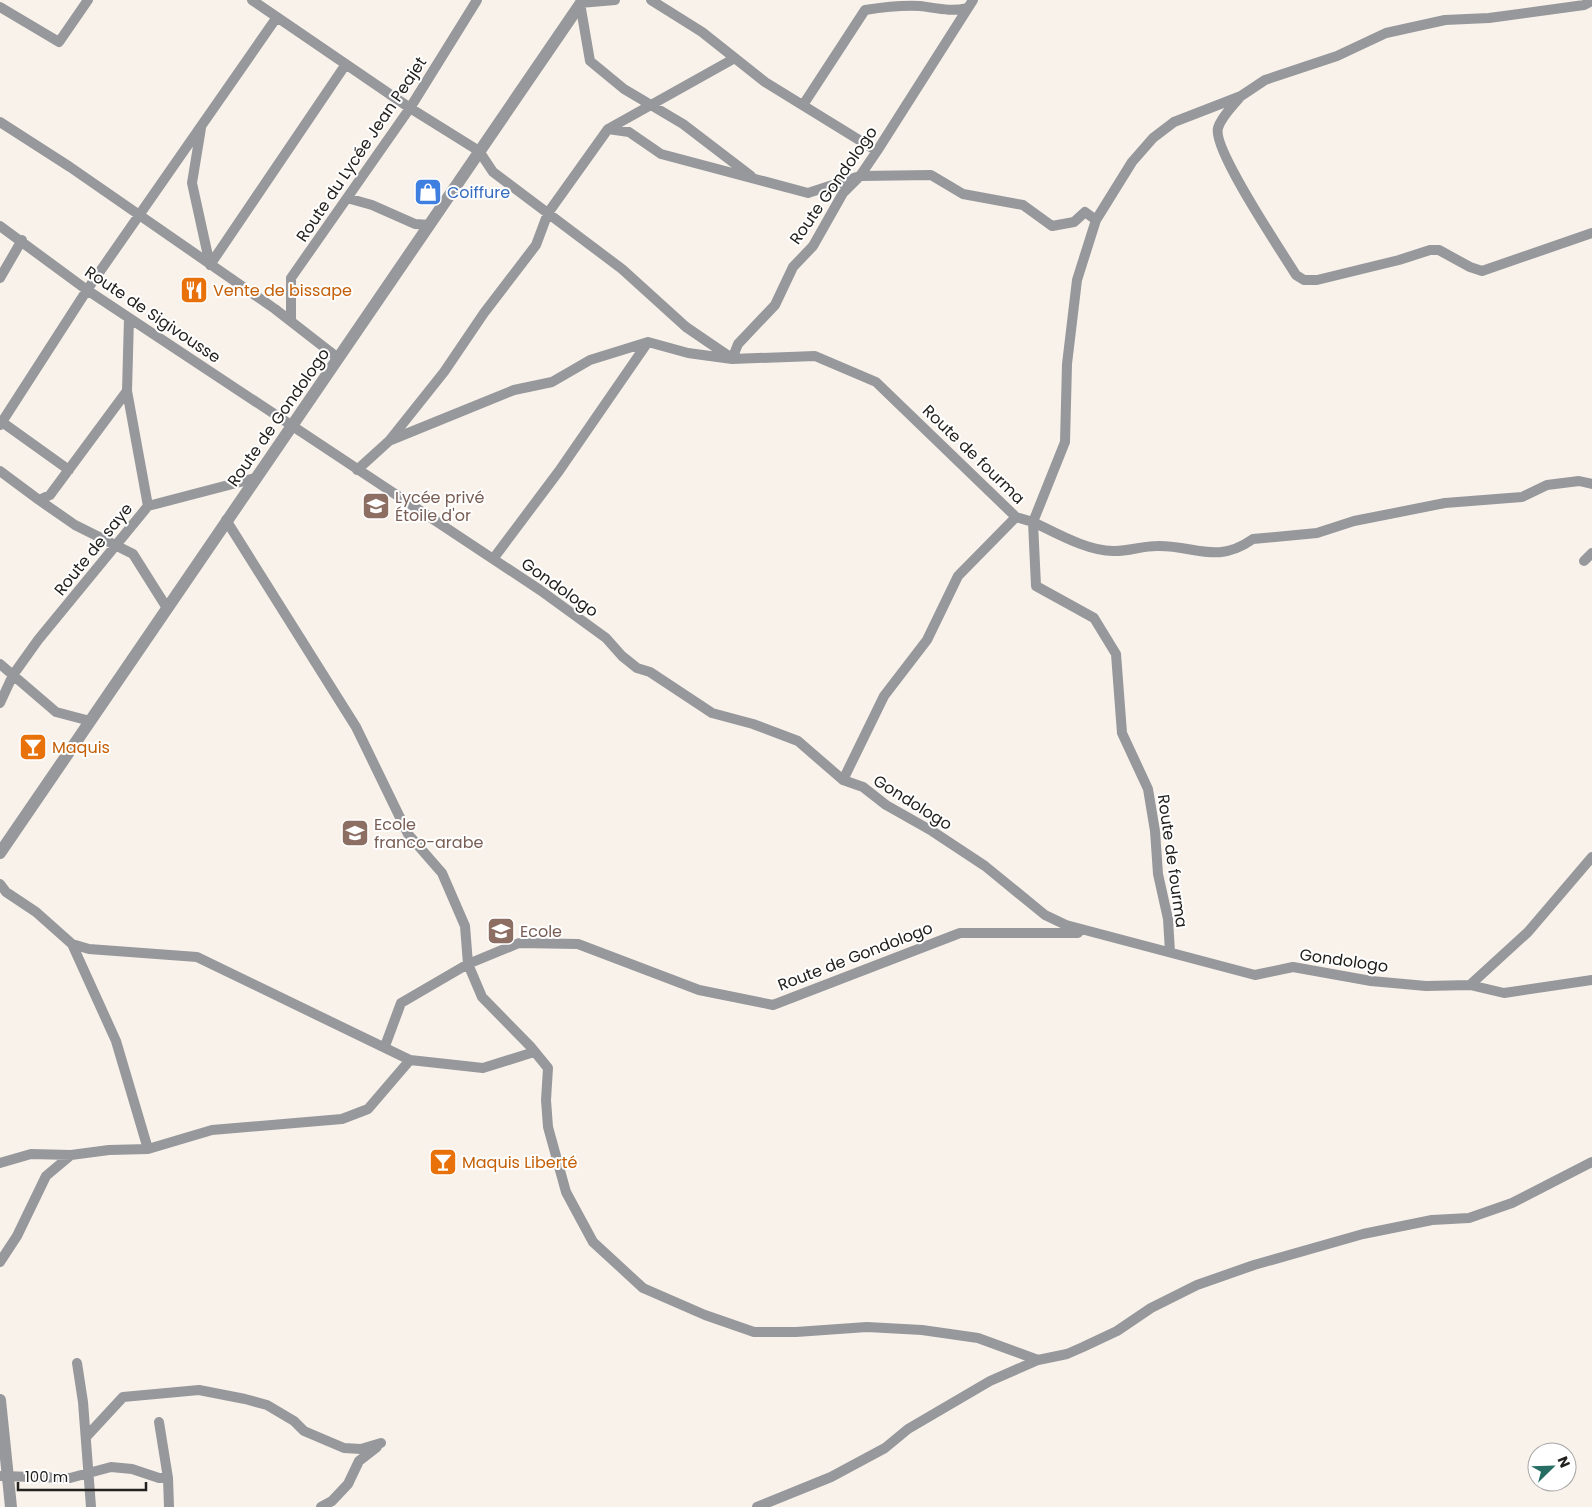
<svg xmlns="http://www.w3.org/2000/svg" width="1592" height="1507" font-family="Poppins,sans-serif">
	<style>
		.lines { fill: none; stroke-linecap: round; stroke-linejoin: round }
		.minor { stroke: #97989c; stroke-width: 10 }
		.tertiary { stroke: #97989c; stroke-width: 12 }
		.labels { text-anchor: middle; stroke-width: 4; stroke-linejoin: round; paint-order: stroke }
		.street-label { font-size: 16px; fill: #23211e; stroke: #fff }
		.shop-label { font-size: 16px; fill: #366cbe; stroke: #fff; text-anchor: start }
		.food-label { font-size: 16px; fill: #c56008; stroke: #fff; text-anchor: start }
		.education-label { font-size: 16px; fill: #785e54; stroke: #fff; text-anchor: start }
	</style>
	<rect width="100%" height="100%" fill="#f9f2eb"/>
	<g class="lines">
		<path class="minor" d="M252 0 410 108 479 151 493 172 622 269 686 327 730 357
			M615 0 580 3 590 61 624 89 683 124 751 176
			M651 0 702 32 765 82 877 151
			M1592 1 1584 5 1489 18 1445 20 1386 33 1337 56 1265 80 1241 96 1174 122 1153 138 1132 162 1096 220 1077 280 1067 364 1065 442 1033 522C1056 533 1089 552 1115 551 1129 551 1143 546 1157 546 1195 545 1216 565 1253 539L1317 533 1354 521 1445 503 1522 497 1547 485 1579 481 1592 484
			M0 7 59 42 88 0
			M1240 97C1233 106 1221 117 1218 128 1212 149 1282 252 1296 275L1304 280H1317L1399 260 1430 250H1439L1470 267 1482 271 1592 233
			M803 105 865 10C884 7 902 5 920 6 937 8 950 12 967 8
			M0 122 70 167 275 309 338 358
			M201 128 192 183 210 265
			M608 129 735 58
			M347 198 372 205 415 224 430 225
			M0 226 87 290 540 590 606 638 622 656 637 668 650 672 712 713 753 724 798 741 843 780 863 787 886 805 932 831 985 866 1045 915 1066 925 1255 975 1293 967 1371 981 1426 986 1470 985 1504 993 1592 980
			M210 265 346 64
			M0 278 22 240
			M291 321V278L410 108 477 0
			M732 359 738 344 775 305 793 267 813 246 843 193 860 176 877 151 973 0
			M127 391 148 506
			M2 422 69 470
			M0 425 87 290 277 17
			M391 440 514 390 552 382 590 360 648 342
			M357 470 389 441 444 372 484 313 536 245 548 213 608 129 629 132 661 154 808 193 860 176 931 175 963 194 1023 205 1052 226 1074 222 1085 212 1096 220
			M0 471 39 500 50 495 127 391 129 318
			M39 500 75 525 133 554 167 608
			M226 520 356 727 408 834 442 873 465 926 468 964 482 997 530 1046 548 1068 546 1100 548 1127 566 1192 593 1242 643 1288 705 1315 754 1332H796L867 1327 922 1330 978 1338 1038 1360
			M493 559 559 471 648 342 688 353 732 359 815 356 876 382 1016 517 1033 522 1036 586 1094 618 1116 654 1122 733 1148 789 1155 831 1158 874 1168 919 1170 952
			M1584 561 1592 553
			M0 664 56 712 90 721
			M0 703 13 675 38 640 148 506 255 478
			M843 780 884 696 927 640 958 576 1016 517
			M0 884 6 892 36 912 72 944 116 1041 148 1149
			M72 944 89 949 197 957 410 1060
			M1470 985 1528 932 1592 857
			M385 1046 401 1003 468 964 519 943 578 944 699 990 773 1005 960 933H1078
			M0 1163 31 1154 71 1155
			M0 1262 17 1236 46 1176 71 1155 109 1150 148 1149 212 1130 342 1119 368 1109 410 1060 483 1068 534 1052
			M77 1363 83 1402 91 1507
			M159 1422 168 1478 169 1507
			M86 1437 123 1397 199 1390 245 1399 267 1405 294 1421 304 1431 344 1448 361 1449 381 1443
			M0 1476 70 1478 111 1467 132 1469 159 1478H168
			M321 1507 332 1501 348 1484 359 1461 377 1447
			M757 1507 831 1477 885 1448 908 1429 990 1381 1038 1360 1067 1354 1083 1347 1117 1331 1151 1308 1197 1285 1254 1265 1363 1234 1432 1220 1469 1218 1512 1203 1592 1162"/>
		<path class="tertiary" d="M0 853 583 0
			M0 1400 11 1507"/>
	</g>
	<defs>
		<g id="shop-square" transform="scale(1.4375)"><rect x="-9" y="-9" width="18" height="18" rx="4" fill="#3f7fe0" stroke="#fff"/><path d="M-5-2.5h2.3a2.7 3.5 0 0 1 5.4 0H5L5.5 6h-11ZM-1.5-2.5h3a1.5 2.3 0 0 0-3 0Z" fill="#fff"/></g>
		<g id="restaurant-square" transform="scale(1.4375)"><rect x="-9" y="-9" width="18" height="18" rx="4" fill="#e8710a" stroke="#fff"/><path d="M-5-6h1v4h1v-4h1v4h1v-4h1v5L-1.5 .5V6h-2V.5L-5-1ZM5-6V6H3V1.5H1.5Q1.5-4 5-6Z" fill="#fff"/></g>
		<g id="university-square" transform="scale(1.4375)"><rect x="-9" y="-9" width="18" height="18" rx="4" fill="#8d6e63" stroke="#fff"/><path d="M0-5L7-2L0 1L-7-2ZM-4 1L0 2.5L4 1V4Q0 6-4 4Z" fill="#fff"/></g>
		<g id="bar-square" transform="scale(1.4375)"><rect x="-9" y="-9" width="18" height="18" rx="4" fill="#e8710a" stroke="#fff"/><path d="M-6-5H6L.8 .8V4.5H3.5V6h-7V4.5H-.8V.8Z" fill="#fff"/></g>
		<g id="school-square" transform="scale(1.4375)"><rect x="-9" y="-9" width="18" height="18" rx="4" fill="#8d6e63" stroke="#fff"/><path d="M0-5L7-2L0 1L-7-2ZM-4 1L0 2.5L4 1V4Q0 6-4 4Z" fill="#fff"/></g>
	</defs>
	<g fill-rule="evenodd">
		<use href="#shop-square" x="428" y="192"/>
		<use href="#restaurant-square" x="194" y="290"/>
		<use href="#university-square" x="376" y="506"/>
		<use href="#bar-square" x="33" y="747"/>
		<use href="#school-square" x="355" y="833"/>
		<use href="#school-square" x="501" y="931"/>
		<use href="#bar-square" x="443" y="1162"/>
	</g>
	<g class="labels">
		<g class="street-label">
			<text transform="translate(361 149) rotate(-56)" y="6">Route du Lycée Jean Peajet</text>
			<text transform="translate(833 185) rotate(-55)" y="6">Route Gondologo</text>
			<text transform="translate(153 314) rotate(34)" y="6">Route de Sigivousse</text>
			<text transform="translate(278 417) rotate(-55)" y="6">Route de Gondologo</text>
			<text transform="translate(974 454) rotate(44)" y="6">Route de fourma</text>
			<text transform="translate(93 549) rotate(-51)" y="6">Route de saye</text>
			<text transform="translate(560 587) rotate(35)" y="6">Gondologo</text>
			<text transform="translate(913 802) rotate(32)" y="6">Gondologo</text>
			<text transform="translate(1173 861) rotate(82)" y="6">Route de fourma</text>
			<text transform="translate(855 956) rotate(-21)" y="6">Route de Gondologo</text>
			<text transform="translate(1344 960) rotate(8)" y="6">Gondologo</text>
		</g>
		<g class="shop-label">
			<text x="447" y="198">Coiffure</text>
		</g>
		<g class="food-label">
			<text x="213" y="296">Vente de bissape</text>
			<text x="52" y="753">Maquis</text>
			<text x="462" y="1168">Maquis Liberté</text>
		</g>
		<g class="education-label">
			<text x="395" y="503">Lycée privé<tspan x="395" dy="18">Étoile d'or</tspan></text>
			<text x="374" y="830">Ecole<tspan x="374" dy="18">franco-arabe</tspan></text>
			<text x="520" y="937">Ecole</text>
		</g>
	</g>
	<g transform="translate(1552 1467) rotate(67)"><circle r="24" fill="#ffffff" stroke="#a7a6a5"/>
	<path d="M0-4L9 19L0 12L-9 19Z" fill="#266d63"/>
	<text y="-8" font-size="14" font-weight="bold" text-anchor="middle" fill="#23211e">N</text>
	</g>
	<path d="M18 1482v8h128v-8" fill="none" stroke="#23211e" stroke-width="2.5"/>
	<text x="25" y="1482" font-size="15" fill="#23211e" stroke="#ffffff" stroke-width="4" paint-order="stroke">100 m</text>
</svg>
